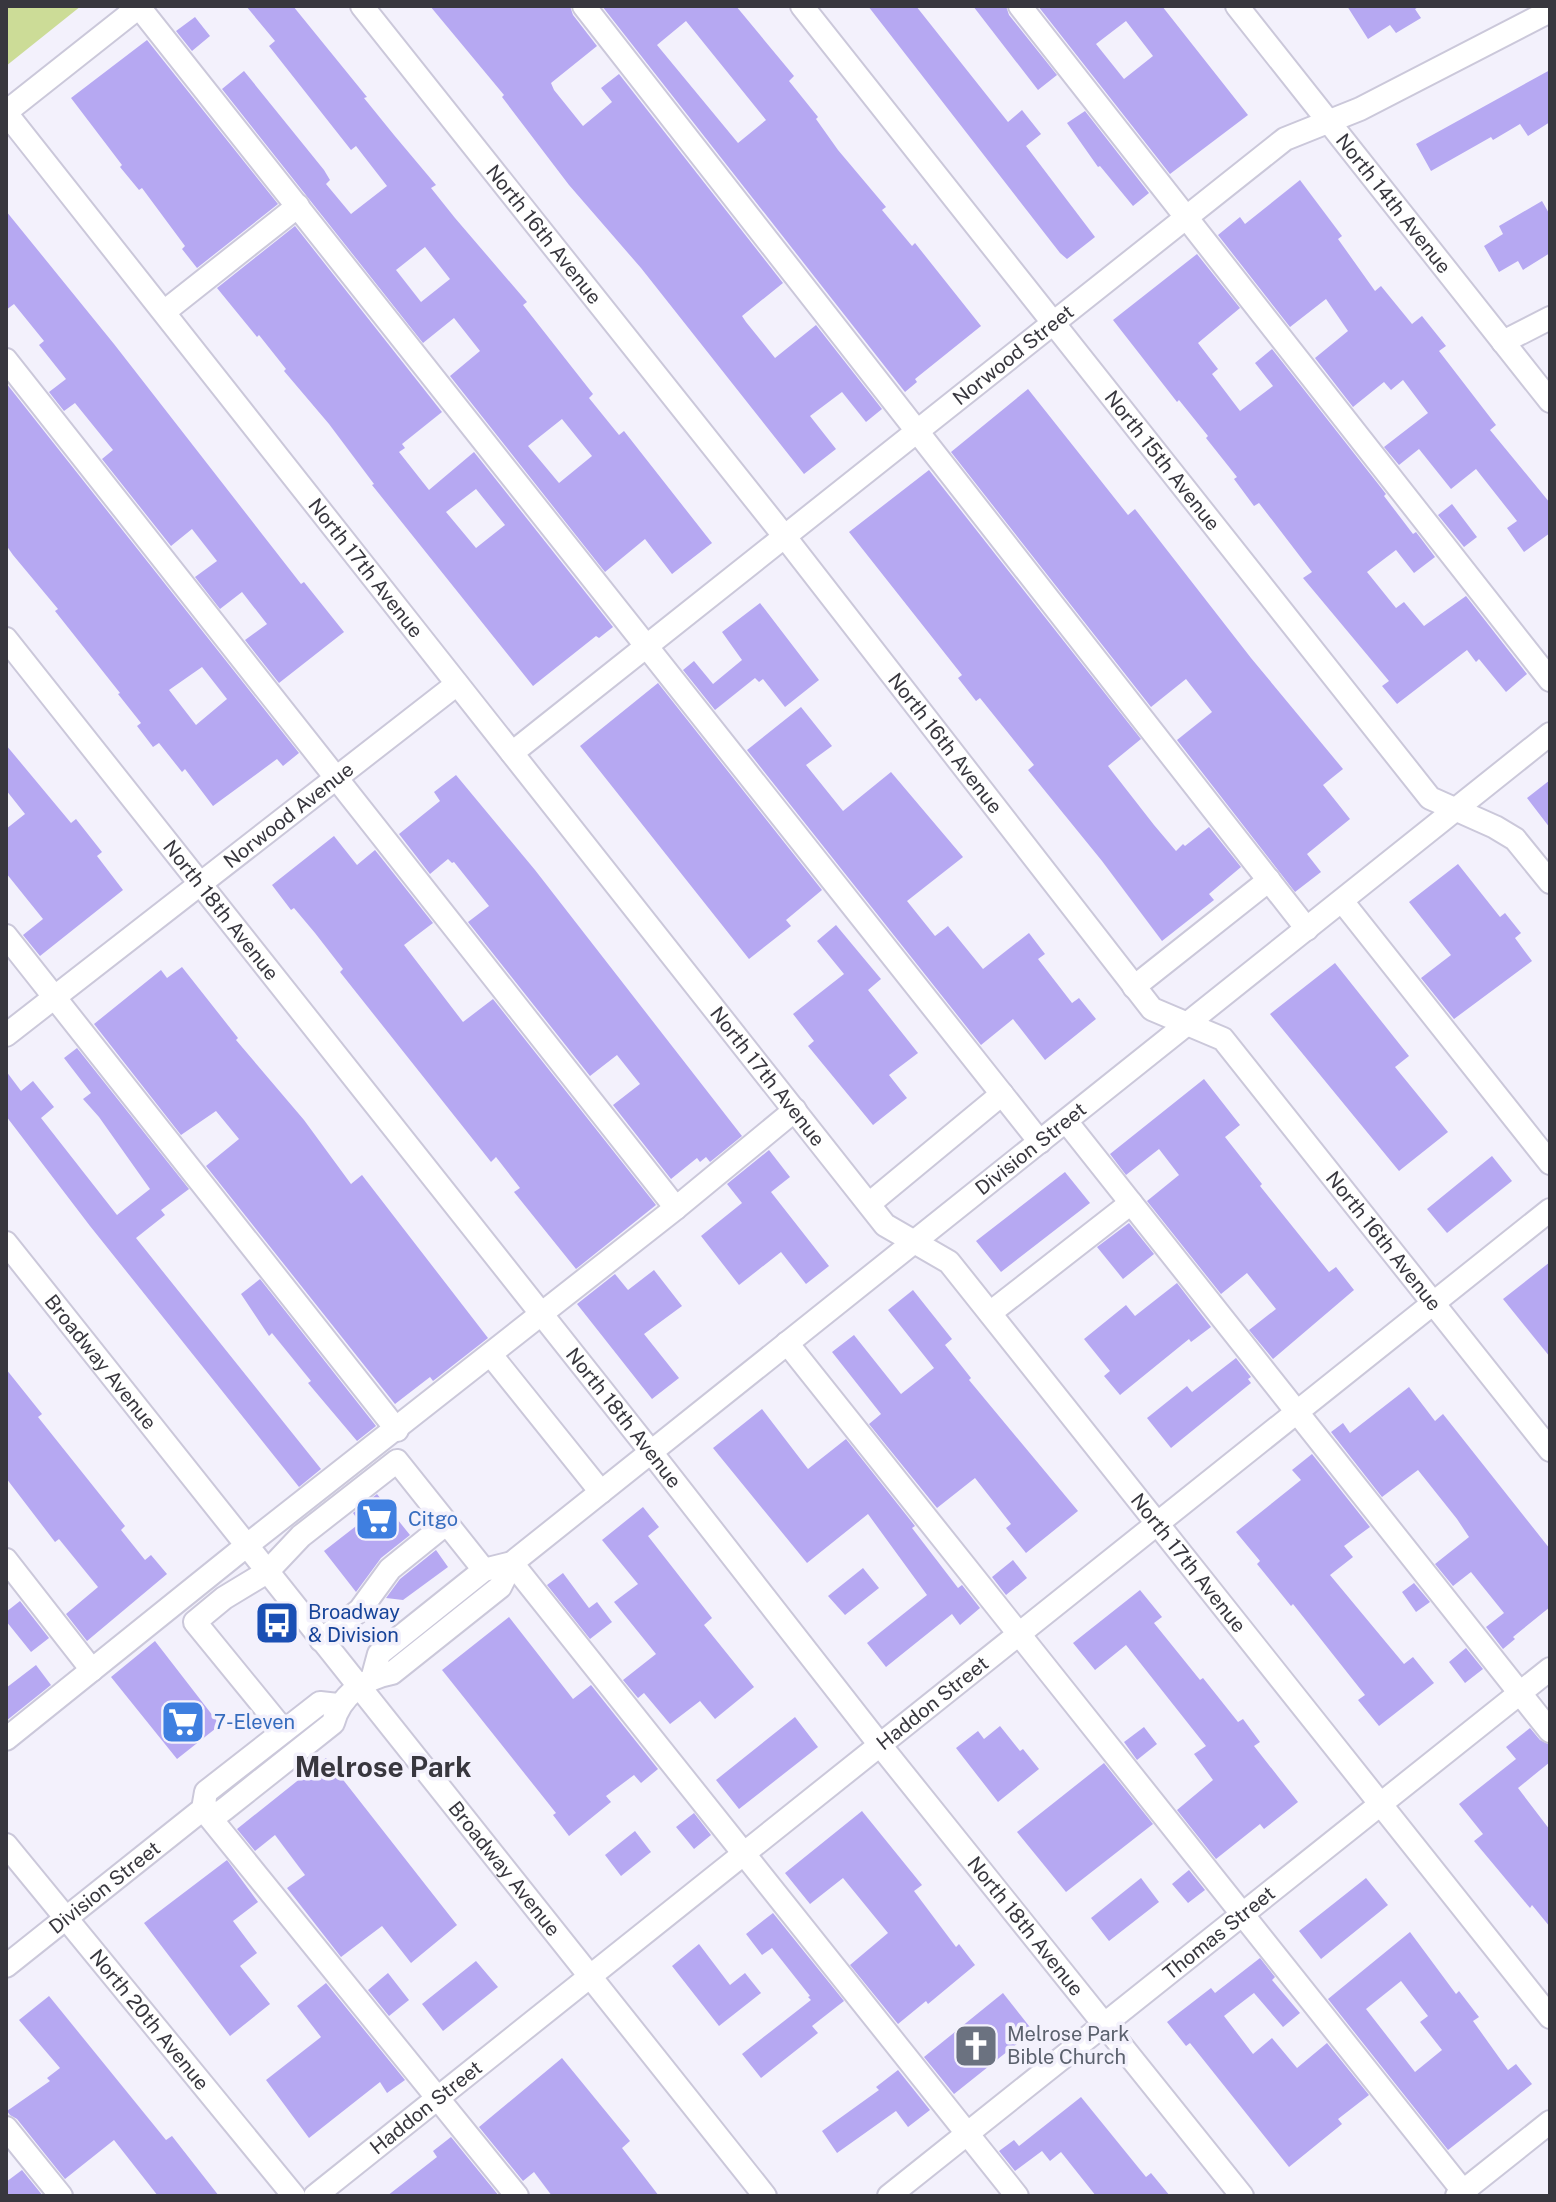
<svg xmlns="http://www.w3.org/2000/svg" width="1556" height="2202" font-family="'Public Sans',sans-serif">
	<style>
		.green { fill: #ccdc97 }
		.building { fill: #b6a8f2; fill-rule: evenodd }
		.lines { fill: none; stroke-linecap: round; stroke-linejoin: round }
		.minor-casing { stroke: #cbc8da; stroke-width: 26 }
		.minor { stroke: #fff; stroke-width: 22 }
		.labels { text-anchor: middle; stroke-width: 7; stroke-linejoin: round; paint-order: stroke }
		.street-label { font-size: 20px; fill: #38373e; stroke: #f3f1fc }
		.shop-label { font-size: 20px; fill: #366cbe; stroke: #f3f1fc; text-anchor: start }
		.transit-label { font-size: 20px; fill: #164399; stroke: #f3f1fc; text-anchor: start }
		.worship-label { font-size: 20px; fill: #5b616d; stroke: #f3f1fc; text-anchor: start }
		.district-label { font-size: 28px; font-weight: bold; fill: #38373e; stroke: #f3f1fc }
	</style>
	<rect width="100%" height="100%" fill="#f3f1fc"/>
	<path class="green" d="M6 6H81L6 66Z"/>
	<path class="building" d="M246 6H293L367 97 364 98 394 135 436 185 431 188 455 218 527 302 523 305 593 394 589 398 619 435 624 431 712 543 672 574 645 539 605 572 450 376 480 351 454 318 423 343 222 89 244 71 324 170 330 180 326 184 351 214 387 186 356 146 351 150 269 46 275 41ZM425 247 450 279 421 302 396 270ZM562 419 592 456 559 483 528 446Z
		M430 6H570L573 15 597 46 551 83 554 90 583 126 612 102 601 88 619 74 783 283 742 316 746 322 775 358 816 325 882 409 866 422 842 392 810 416 836 449 804 474 641 268 569 185 502 97 504 95Z
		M602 6H736L794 76 789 81 818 117 816 119 838 150 886 207 882 210 912 246 915 243 981 326 915 379 917 382 905 392ZM686 21 766 120 738 143 657 45Z
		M868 6H916L1008 122 1022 110 1041 134 1026 146 1095 237 1067 259 1060 253Z
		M973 6H1006L1009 15 1057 75 1038 90Z
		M1038 6H1162L1248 115 1170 174ZM1126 21 1153 56 1124 79 1096 44Z
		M1347 6H1420L1415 9 1421 18 1396 33 1390 25 1368 39Z
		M195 17 210 36 192 51 176 31Z
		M147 40 278 204 197 268 182 249 185 246 142 188 139 190 120 167 122 165 71 98Z
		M1550 70V122L1528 136 1520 124 1493 140 1491 137 1431 171 1416 144Z
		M1085 111 1149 193 1133 206 1100 166 1098 167 1067 123Z
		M1300 180 1342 236 1338 239 1375 291 1381 286 1412 324 1422 316 1446 346 1439 351 1496 425 1490 430 1550 503V533L1524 552 1507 528 1517 521 1476 469 1451 489 1419 449 1399 465 1384 447 1428 413 1403 380 1391 390 1384 382 1353 407 1315 358 1348 331 1326 299 1290 327 1218 235 1240 217 1245 224Z
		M1542 201 1550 215V253L1523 270 1518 261 1499 272 1484 246 1503 234 1499 226Z
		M6 211 114 344 301 584 304 582 344 632 279 683 245 640 267 624 242 592 220 609 195 577 217 561 192 529 171 546 102 459 113 450 75 403 64 411 49 392 66 379 39 345 44 341 14 304 6 310Z
		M295 226 442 412 402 444 405 448 399 452 429 490 474 452 613 627 599 638 596 636 533 686 372 485 374 484 329 424 284 371 286 369 259 335 257 337 217 288ZM476 489 505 525 476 548 446 512Z
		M1197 254 1240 308 1198 343 1218 369 1212 374 1240 411 1273 386 1255 363 1272 349 1386 494 1384 496 1413 534 1416 532 1435 557 1414 573 1396 550 1367 572 1396 608 1404 602 1424 626 1466 596 1527 674 1506 692 1479 659 1476 662 1467 650 1397 704 1382 686 1389 681 1303 578 1312 572 1259 503 1254 506 1234 479 1237 477 1206 438 1208 436 1179 400 1177 402 1113 320Z
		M6 383 299 753 283 766 277 759 213 806 185 769 182 772 159 743 153 747 137 726 141 723 118 694 120 693 55 611 58 609 13 555 6 545ZM202 667 227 699 196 725 169 690Z
		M1028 389 1128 515 1135 509 1251 658 1343 769 1323 785 1350 819 1307 854 1321 872 1295 892 1177 740 1212 712 1186 679 1151 707 951 452Z
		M929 470 1141 739 1108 766 1154 825 1176 851 1183 844 1185 846 1209 827 1241 867 1209 894 1214 900 1162 941 1102 861 1028 770 1034 765 980 698 976 701 958 678 962 675 849 532Z
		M1452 504 1477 537 1464 547 1438 515Z
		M760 603 819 680 785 707 763 679 759 682 755 678 715 710 683 670 694 661 713 684 742 660 722 632Z
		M658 683 822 890 786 920 791 926 749 959 580 746Z
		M801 707 832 746 806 765 843 811 891 772 963 857 907 901 935 936 948 926 983 969 1029 933 1045 954 1038 959 1072 1003 1079 998 1096 1019 1045 1060 1013 1019 981 1045 747 750Z
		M6 745 71 823 76 819 102 852 97 856 123 890 40 956 23 935 43 919 6 873V829L25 814 6 790Z
		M456 775 535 870 742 1136 710 1162 706 1157 700 1162 697 1158 671 1179 613 1105 640 1084 617 1055 590 1076 468 922 489 906 454 862 452 863 448 859 430 874 399 834 440 801 434 792Z
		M1550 780V828L1527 798Z
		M334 836 357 865 375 850 433 923 404 945 463 1022 493 999 656 1205 576 1269 514 1192 520 1188 496 1157 491 1162 340 972 343 969 315 933 294 908 291 910 272 885Z
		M1458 864 1500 917 1505 913 1521 933 1515 938 1532 961 1454 1019 1421 978 1451 955 1409 902Z
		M836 925 881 979 868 990 918 1053 889 1075 907 1098 873 1125 808 1046 814 1041 793 1014 844 974 817 941Z
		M1335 963 1409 1056 1395 1067 1448 1132 1399 1171 1270 1014Z
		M182 967 238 1038 236 1040 304 1120 351 1184 362 1175 488 1338 433 1381 430 1377 395 1404 206 1166 239 1139 216 1111 181 1135 94 1024 161 970 167 978Z
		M77 1048 189 1189 161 1210 165 1215 136 1238 321 1469 299 1487 90 1226 6 1116V1071L21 1091 33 1081 54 1107 41 1118 117 1215 150 1189 99 1117 83 1099 91 1093 64 1058Z
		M1204 1079 1240 1125 1225 1137 1262 1184 1260 1186 1329 1272 1336 1267 1354 1290 1273 1359 1249 1330 1276 1309 1247 1273 1221 1294 1147 1201 1179 1175 1159 1149 1126 1175 1110 1154Z
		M769 1150 790 1177 771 1192 829 1266 806 1284 781 1252 739 1285 701 1236 742 1203 727 1184Z
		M1492 1156 1512 1181 1447 1233 1427 1209Z
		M1065 1172 1090 1203 1001 1272 976 1241Z
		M1129 1223 1154 1254 1123 1279 1097 1247Z
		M1550 1262V1357L1503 1299Z
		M654 1270 682 1306 644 1334 679 1378 652 1399 577 1304 615 1274 628 1290Z
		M260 1279 376 1426 357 1441 308 1383 311 1381 272 1333 269 1336 241 1294Z
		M1177 1283 1211 1327 1191 1342 1189 1339 1120 1395 1104 1376 1110 1371 1084 1339 1126 1305 1135 1316Z
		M913 1290 952 1339 945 1345 971 1378 969 1380 1078 1511 1026 1553 1006 1528 1011 1524 975 1478 937 1508 869 1424 881 1414 832 1352 854 1335 901 1394 934 1368 888 1310Z
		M1236 1358 1251 1377 1248 1379 1251 1383 1171 1448 1147 1418 1187 1386 1192 1392Z
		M6 1369 42 1414 38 1417 125 1526 121 1530 145 1560 151 1555 167 1574 87 1641 66 1614 98 1587 59 1539 55 1542 6 1478Z
		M1409 1387 1435 1421 1443 1414 1550 1549V1607L1513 1637 1515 1639 1503 1649 1486 1627 1504 1613 1471 1572 1453 1586 1435 1564 1469 1537 1457 1519 1418 1470 1382 1497 1331 1432 1343 1423 1350 1433Z
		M762 1409 808 1469 846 1439 915 1526 912 1528 958 1588 962 1585 980 1608 960 1625 952 1614 886 1667 867 1643 927 1595 868 1514 807 1563 713 1448Z
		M1312 1454 1370 1527 1344 1546 1353 1557 1330 1575 1404 1664 1413 1657 1434 1683 1379 1726 1358 1700 1365 1695 1293 1604 1291 1606 1257 1564 1260 1561 1236 1532 1301 1480 1292 1470Z
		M377 1494 410 1535 381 1558 356 1592 324 1551 360 1523 353 1513Z
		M643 1507 659 1527 648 1536 712 1618 704 1625 754 1687 715 1719 700 1701 670 1724 644 1693 638 1698 623 1680 656 1654 614 1602 638 1584 602 1540Z
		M436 1550 448 1567 403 1600 386 1598 400 1579Z
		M1013 1560 1027 1578 1006 1595 992 1577Z
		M863 1568 879 1588 845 1615 828 1596Z
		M563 1573 589 1608 597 1602 612 1622 590 1639 547 1585Z
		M1414 1583 1430 1602 1416 1612 1402 1592Z
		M1140 1590 1162 1617 1154 1623 1200 1680 1203 1678 1238 1722 1243 1719 1260 1742 1254 1746 1298 1802 1264 1829 1260 1824 1216 1859 1177 1810 1213 1780 1194 1754 1206 1746 1126 1645 1095 1670 1073 1643Z
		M20 1601 49 1638 31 1652 6 1621V1612Z
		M509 1617 573 1699 591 1685 658 1769 641 1783 634 1775 606 1796 611 1802 569 1836 553 1815 556 1813 442 1670Z
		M155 1641 220 1725 177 1759 111 1677Z
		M1466 1648 1483 1669 1465 1683 1449 1662Z
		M36 1665 51 1685 6 1721V1688Z
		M795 1717 818 1747 739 1809 716 1780Z
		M1000 1726 1020 1751 1023 1749 1039 1769 998 1802 956 1748 978 1731 984 1739Z
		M1144 1727 1157 1744 1137 1760 1124 1742Z
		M1530 1728 1540 1740 1550 1745V1762L1518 1788 1550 1830V1927L1532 1905 1530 1908 1474 1841 1483 1834 1459 1804 1516 1759 1506 1747Z
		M326 1758 457 1925 411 1963 382 1926 341 1957 287 1888 305 1875 275 1835 255 1851 237 1829Z
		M1104 1763 1153 1824 1066 1892 1017 1832Z
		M862 1811 922 1885 914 1891 956 1947 959 1944 975 1965 928 2004 926 2001 898 2024 850 1965 888 1933 843 1878 810 1904 785 1873Z
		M694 1813 711 1835 694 1849 676 1827Z
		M635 1831 651 1852 621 1876 605 1855Z
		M227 1860 258 1902 233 1921 257 1953 240 1966 270 2004 230 2036 144 1923Z
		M1189 1870 1205 1890 1188 1903 1172 1884Z
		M1141 1878 1159 1902 1109 1941 1091 1918Z
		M1366 1878 1388 1905 1321 1959 1299 1931Z
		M773 1913 844 2001 812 2026 818 2033 761 2078 742 2054 811 2000 808 1997 810 1996 772 1948 762 1955 746 1934Z
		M1410 1932 1456 1994 1459 1991 1479 2017 1473 2021 1508 2070 1516 2064 1532 2084 1448 2150 1328 1999ZM1401 1981 1428 2016 1420 2022 1442 2050 1415 2072 1366 2009Z
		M699 1944 730 1985 745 1973 761 1993 719 2026 672 1966Z
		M1260 1958 1275 1977 1272 1980 1300 2013 1283 2027 1254 1993 1224 2016 1253 2054 1272 2038 1297 2068 1327 2043 1369 2095 1338 2119 1342 2124 1289 2167 1190 2043 1186 2046 1167 2022 1211 1988 1215 1993Z
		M476 1961 498 1987 443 2031 422 2004Z
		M388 1973 409 2000 389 2016 368 1990Z
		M326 1983 405 2080 387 2093 380 2082 309 2138 266 2080 321 2037 297 2006Z
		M1003 1993 1033 2031 954 2094 924 2057Z
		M49 1996 166 2140 172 2136 219 2196H158L114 2140 65 2179 17 2119 10 2115 7 2111 50 2081 47 2078 60 2068 19 2020Z
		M562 2058 630 2141 622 2148 659 2196H552L534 2172 523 2181 479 2127Z
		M898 2070 930 2110 908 2127 896 2111 837 2153 822 2131 879 2090 876 2087Z
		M1081 2097 1146 2177 1151 2173 1170 2196H1096L1061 2152 1050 2161 1042 2151 1015 2171 999 2151 1014 2140 1019 2146Z
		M451 2137 499 2196H387L437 2157 433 2151Z
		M22 2170 43 2196H6V2182Z"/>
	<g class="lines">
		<g class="minor-casing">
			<g id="minor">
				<path id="s1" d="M362 6 785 537 1152 1009 1223 1039 1550 1450"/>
				<path d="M584 6 1307 929"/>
				<path id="s2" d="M802 6 1430 798 1495 827 1515 839 1550 882"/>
				<path d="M1020 6 1550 680"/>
				<path id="s3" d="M1237 6 1550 401"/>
				<path d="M139 7 1040 1142"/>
				<path d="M6 112 140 6"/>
				<path id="s4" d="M6 113 885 1225 949 1262 1550 2017"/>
				<path d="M164 312 298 206"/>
				<path d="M1503 342 1550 318"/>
				<path d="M6 360 676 1208"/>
				<path id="s5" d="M6 639 651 1452 880 1745 1242 2196"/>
				<path id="s6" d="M512 753 1285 139 1360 109 1550 11"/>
				<path d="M1342 901 1550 1163"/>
				<path d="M6 936 397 1430"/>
				<path d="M1134 987 1269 880"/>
				<path id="s7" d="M6 1035 457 684"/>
				<path d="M1066 1121 1550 1731"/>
				<path d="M869 1204 1002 1094"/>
				<path id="s8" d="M6 1243 765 2196"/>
				<path d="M990 1313 1131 1203"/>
				<path d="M787 1343 1467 2196"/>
				<path d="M491 1355 601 1492"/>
				<path d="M6 1560 92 1670"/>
				<path d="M512 1563 1017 2196"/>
				<path d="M321 1640 360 1610 390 1569 447 1523"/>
				<path id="s9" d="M373 1676 379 1654 484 1570 512 1563 1550 734"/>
				<path d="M284 1731 195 1622 224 1598 267 1572 301 1536 397 1461 484 1570"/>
				<path d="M6 1739 246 1546 676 1208 795 1110"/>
				<path d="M203 1809 517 2196"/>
				<path d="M203 1809 218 1814 226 1808 333 1723C340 1696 365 1678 392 1673L500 1587 512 1563"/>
				<path id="s10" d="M6 1845 294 2196"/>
				<path id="s11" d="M6 1966 203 1809 206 1792 320 1703 338 1705"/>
				<path d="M6 2128 61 2196"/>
				<path id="s12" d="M315 2196 1550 1210"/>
				<path id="s13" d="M889 2196 1550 1669"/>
				<path d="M1457 2196 1550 2122"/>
			</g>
		</g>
		<use href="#minor" class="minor"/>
	</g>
	<defs>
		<g id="supermarket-square" transform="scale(2.3)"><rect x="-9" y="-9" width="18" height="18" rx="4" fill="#3f7fe0" stroke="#f3f1fc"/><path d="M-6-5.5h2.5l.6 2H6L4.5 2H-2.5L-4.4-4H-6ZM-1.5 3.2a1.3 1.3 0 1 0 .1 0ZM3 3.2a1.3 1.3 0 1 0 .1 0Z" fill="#fff"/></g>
		<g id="bus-square" transform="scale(2.3)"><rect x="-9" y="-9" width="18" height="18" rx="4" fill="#1a4fb4" stroke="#f3f1fc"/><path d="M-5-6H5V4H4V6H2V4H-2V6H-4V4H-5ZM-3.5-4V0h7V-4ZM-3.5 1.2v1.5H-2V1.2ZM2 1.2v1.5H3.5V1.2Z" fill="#fff"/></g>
		<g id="church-square" transform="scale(2.3)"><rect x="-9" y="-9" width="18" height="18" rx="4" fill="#6b7280" stroke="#f3f1fc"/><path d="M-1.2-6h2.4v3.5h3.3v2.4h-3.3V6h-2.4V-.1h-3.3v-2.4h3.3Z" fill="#fff"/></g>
	</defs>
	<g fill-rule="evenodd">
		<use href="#supermarket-square" x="377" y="1519"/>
		<use href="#bus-square" x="277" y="1623"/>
		<use href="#supermarket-square" x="183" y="1722"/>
		<use href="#church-square" x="976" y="2046"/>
	</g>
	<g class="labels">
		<g class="street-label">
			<text dy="7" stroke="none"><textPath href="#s3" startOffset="252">North 14th Avenue</textPath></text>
			<text dy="7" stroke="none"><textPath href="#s1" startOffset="292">North 16th Avenue</textPath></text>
			<text dy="7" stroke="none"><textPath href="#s6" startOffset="640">Norwood Street</textPath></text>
			<text dy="7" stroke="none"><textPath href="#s2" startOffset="580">North 15th Avenue</textPath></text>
			<text dy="7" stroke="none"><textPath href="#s4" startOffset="580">North 17th Avenue</textPath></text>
			<text dy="7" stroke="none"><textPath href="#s1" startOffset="940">North 16th Avenue</textPath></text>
			<text dy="7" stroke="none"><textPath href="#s7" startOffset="358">Norwood Avenue</textPath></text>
			<text dy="7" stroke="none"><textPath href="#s5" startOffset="346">North 18th Avenue</textPath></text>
			<text dy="7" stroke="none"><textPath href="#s4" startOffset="1228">North 17th Avenue</textPath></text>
			<text dy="7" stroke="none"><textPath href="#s9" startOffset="850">Division Street</textPath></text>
			<text dy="7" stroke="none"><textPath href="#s1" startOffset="1612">North 16th Avenue</textPath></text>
			<text dy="7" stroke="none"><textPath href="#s8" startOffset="152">Broadway Avenue</textPath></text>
			<text dy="7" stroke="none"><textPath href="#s5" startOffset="994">North 18th Avenue</textPath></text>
			<text dy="7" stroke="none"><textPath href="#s4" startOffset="1876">North 17th Avenue</textPath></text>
			<text dy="7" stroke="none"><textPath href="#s12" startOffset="790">Haddon Street</textPath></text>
			<text dy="7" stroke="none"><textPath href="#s8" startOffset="800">Broadway Avenue</textPath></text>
			<text dy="7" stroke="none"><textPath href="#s11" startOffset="126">Division Street</textPath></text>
			<text dy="7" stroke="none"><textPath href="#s5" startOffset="1642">North 18th Avenue</textPath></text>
			<text dy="7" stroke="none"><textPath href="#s13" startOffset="422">Thomas Street</textPath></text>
			<text dy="7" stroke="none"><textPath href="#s10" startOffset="226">North 20th Avenue</textPath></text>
			<text dy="7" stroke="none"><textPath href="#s12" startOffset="142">Haddon Street</textPath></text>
		</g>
		<g class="shop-label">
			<text x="408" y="1526">Citgo</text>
			<text x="214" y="1729">7-Eleven</text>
		</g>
		<g class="transit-label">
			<text x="308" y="1619">Broadway<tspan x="308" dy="23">&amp; Division</tspan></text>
		</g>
		<g class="worship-label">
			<text x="1007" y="2041">Melrose Park<tspan x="1007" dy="23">Bible Church</tspan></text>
		</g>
		<g class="district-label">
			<text x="383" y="1777">Melrose Park</text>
		</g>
	</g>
	<rect width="1556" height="2202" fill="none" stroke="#38373e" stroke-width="16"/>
</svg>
